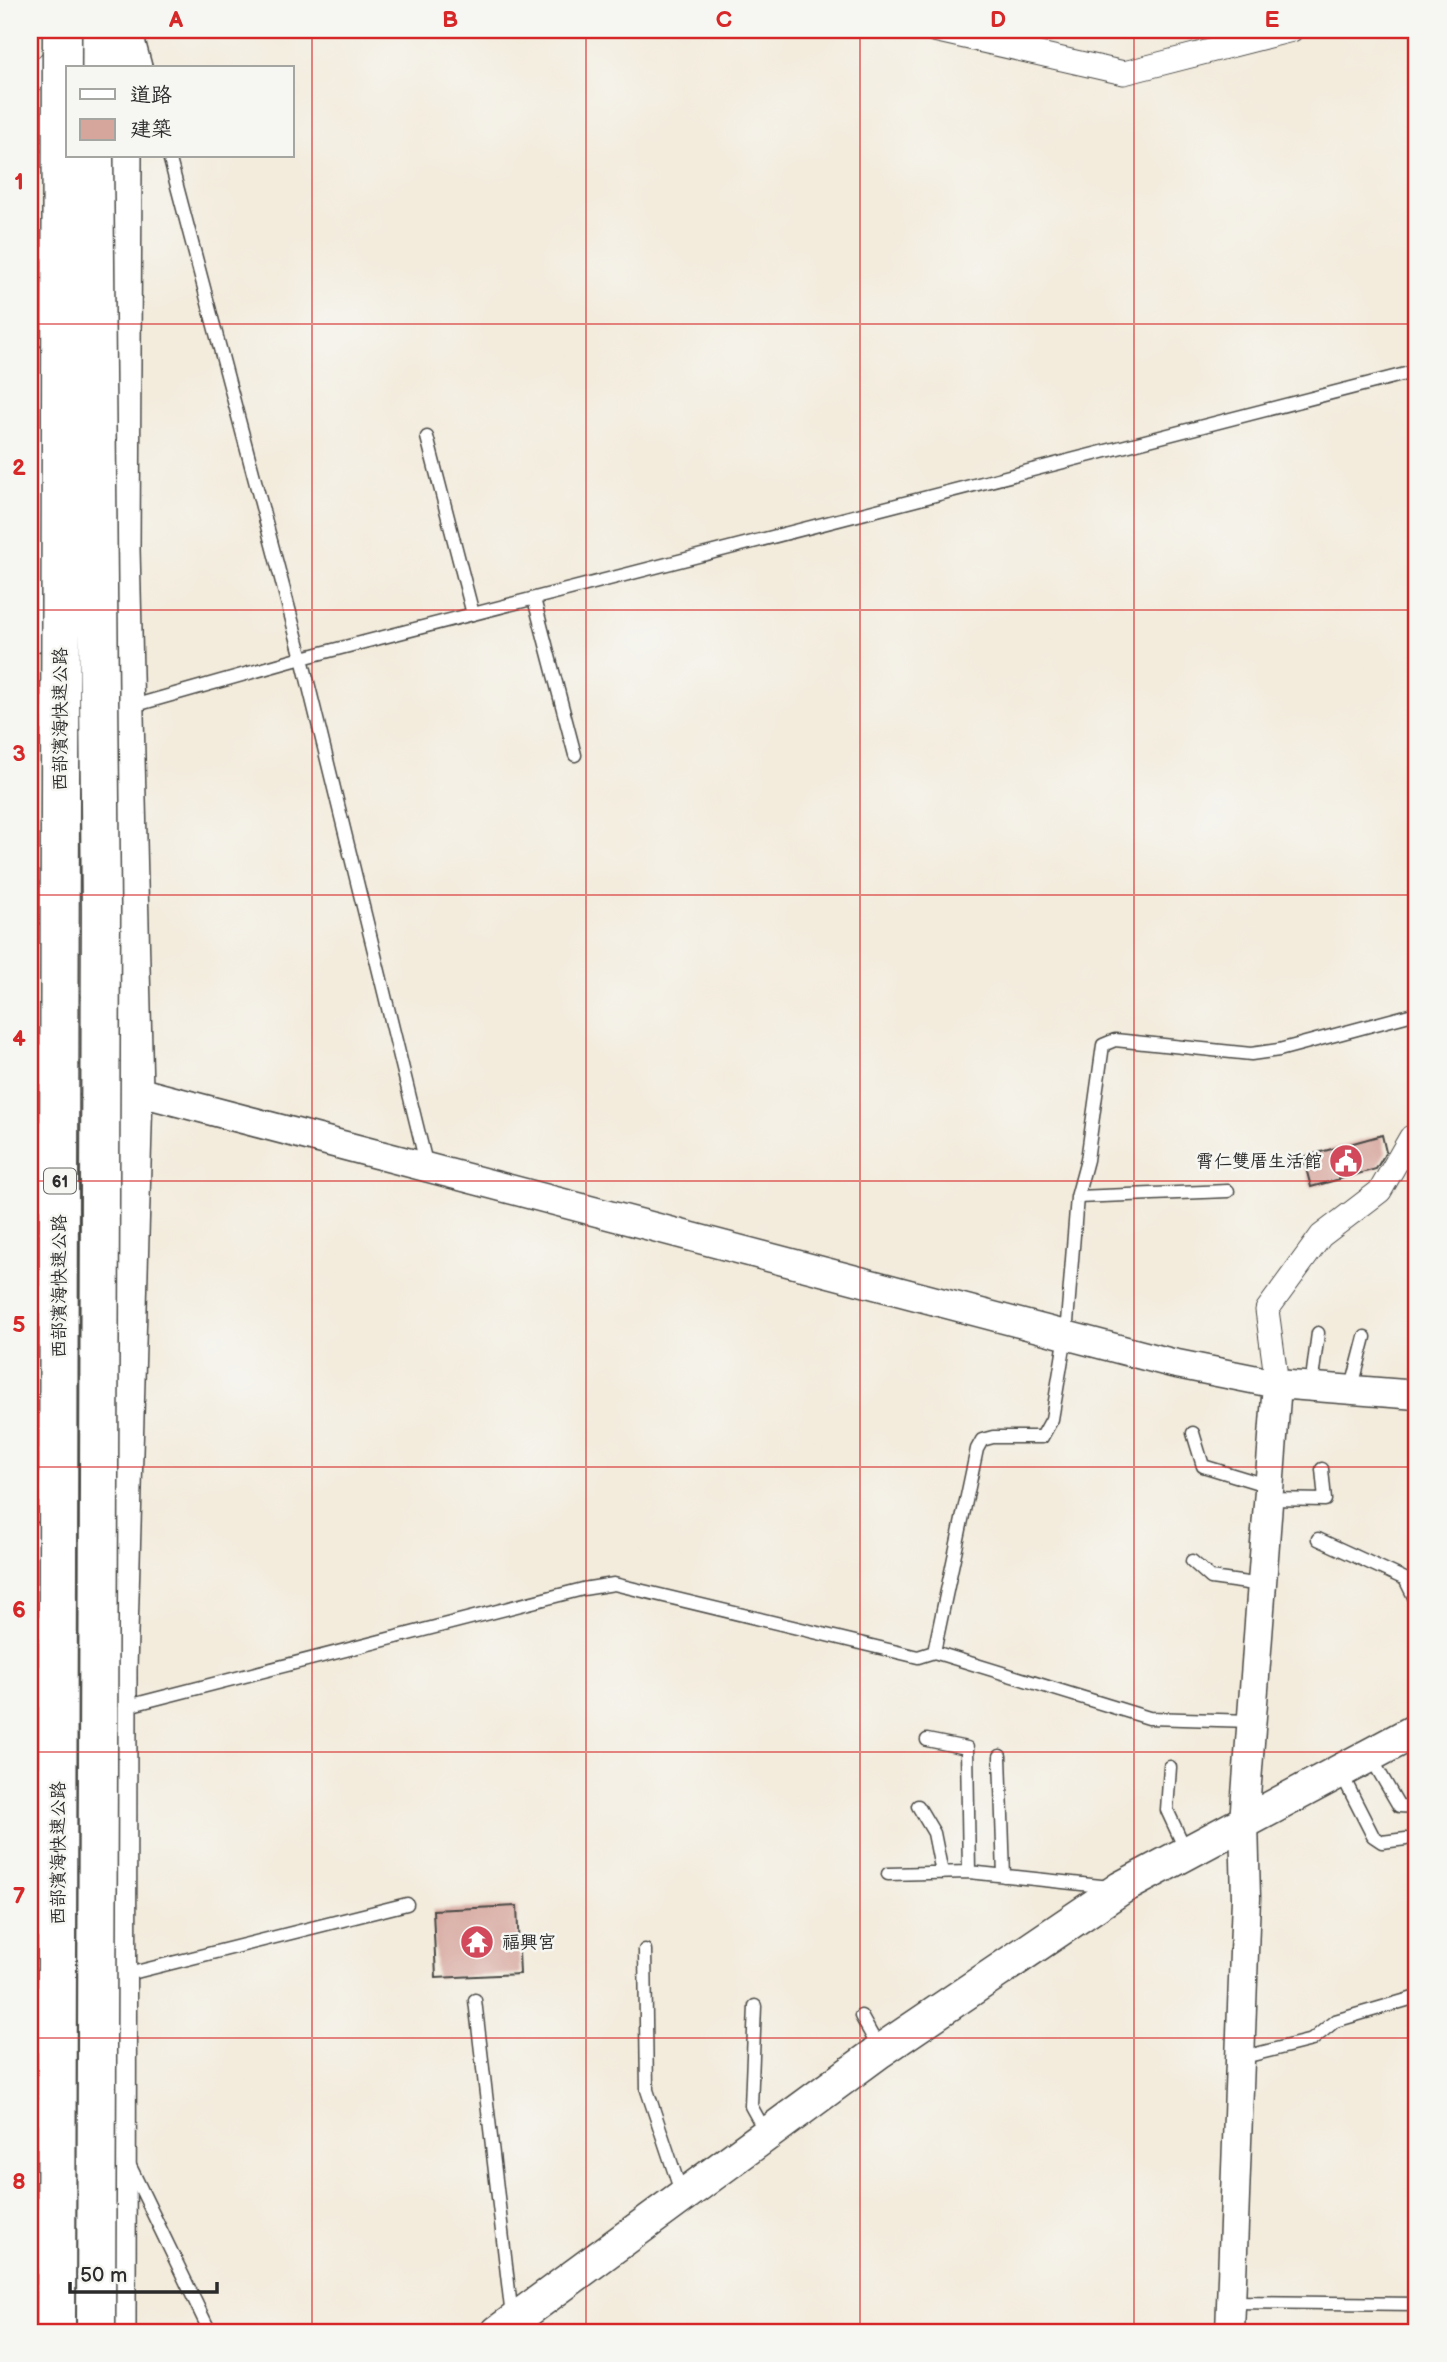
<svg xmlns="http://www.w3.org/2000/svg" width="1447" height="2362" font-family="'Balsamiq Sans','LXGW WenKai TC',sans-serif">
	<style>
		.building { fill: #d6a59c }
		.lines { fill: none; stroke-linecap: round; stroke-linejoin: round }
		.service-casing { stroke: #494845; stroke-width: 15 }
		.minor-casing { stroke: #494845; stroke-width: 25 }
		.tertiary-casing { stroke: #494845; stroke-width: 31 }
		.secondary-casing { stroke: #494845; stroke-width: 36 }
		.trunk-casing { stroke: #494845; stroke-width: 41 }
		.service { stroke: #fff; stroke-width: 12 }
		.minor { stroke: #fff; stroke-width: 23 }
		.tertiary { stroke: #fff; stroke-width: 28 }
		.secondary { stroke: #fff; stroke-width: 33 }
		.trunk { stroke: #fff; stroke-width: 38 }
		.trunk-bridge-casing { stroke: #494845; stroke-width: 41; stroke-linecap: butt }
		.trunk-bridge { stroke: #fff; stroke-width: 38 }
		.grid { fill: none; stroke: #d62828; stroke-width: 2; stroke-opacity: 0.55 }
		.labels { text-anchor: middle; stroke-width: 5; stroke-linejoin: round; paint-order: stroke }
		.shield { fill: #f6f6f2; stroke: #686867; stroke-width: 2 }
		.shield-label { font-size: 16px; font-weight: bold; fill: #2b2b2b }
		.street-label { font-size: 18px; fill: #2b2b2b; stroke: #f6f6f2 }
		.poi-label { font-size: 18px; fill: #2b2b2b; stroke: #f6f6f2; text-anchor: end }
		.neatline { fill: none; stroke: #d62828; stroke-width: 2.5 }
		.grid-label { font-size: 23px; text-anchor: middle; font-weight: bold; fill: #d62828 }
	</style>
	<rect width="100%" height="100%" fill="#f6f6f2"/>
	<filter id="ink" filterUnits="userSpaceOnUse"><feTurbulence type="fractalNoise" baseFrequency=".0143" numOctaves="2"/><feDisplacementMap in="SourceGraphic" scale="14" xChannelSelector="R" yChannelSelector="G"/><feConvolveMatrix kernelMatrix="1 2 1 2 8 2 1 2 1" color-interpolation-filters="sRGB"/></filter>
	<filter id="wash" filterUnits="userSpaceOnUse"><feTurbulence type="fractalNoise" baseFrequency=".00686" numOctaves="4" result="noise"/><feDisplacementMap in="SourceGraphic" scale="28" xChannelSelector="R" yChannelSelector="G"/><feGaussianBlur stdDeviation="1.57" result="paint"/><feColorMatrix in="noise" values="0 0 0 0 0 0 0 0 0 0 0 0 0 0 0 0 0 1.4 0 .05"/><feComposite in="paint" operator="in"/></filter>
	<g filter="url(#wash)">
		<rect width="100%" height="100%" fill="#f3ebdb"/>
		<g id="blocks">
			<path class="building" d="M1382 1135 1386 1152 1376 1169 1311 1187 1303 1157Z
				M517 1906 520 1974 436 1978 433 1910Z"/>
		</g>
	</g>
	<g filter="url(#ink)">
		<use href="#blocks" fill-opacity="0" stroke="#494845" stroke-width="2"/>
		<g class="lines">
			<g class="service-casing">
				<path id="service" d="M138 38 146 68
					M169 156 302 658 427 1167
					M427 437 473 614
					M534 599 575 755
					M129 707 302 658 1417 371
					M1077 1197 1228 1191
					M1311 1387 1318 1333
					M1351 1391 1365 1337
					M1193 1433 1203 1466 1269 1486
					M1269 1499 1325 1500 1322 1469
					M1318 1539 1405 1579 1417 1603
					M1192 1561 1211 1578 1262 1585
					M934 1652 1149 1718 1252 1721
					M120 1708 583 1589 614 1584 918 1657 934 1652 977 1449 982 1440 993 1437H1042L1052 1419 1066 1335 1077 1197 1087 1160 1103 1045 1115 1040 1251 1054 1279 1050 1417 1013
					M927 1740 967 1748 969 1872
					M1000 1756 1004 1876
					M1370 1756 1399 1806 1417 1807
					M1170 1767 1167 1810 1187 1853
					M1340 1771 1373 1836 1382 1842 1406 1839
					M918 1806 934 1833 942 1873
					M888 1874 969 1872 1110 1887
					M645 1950 647 2090 682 2195
					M120 1976 407 1904
					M475 2000 512 2317
					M755 2006 751 2106 766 2133
					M861 2016 880 2050
					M1240 2058 1312 2040 1335 2021 1417 1997
					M130 2166 210 2332
					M1231 2302 1417 2304"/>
			</g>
			<g class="minor-casing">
				<path id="minor" d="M934 30 1124 73 1292 30
					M30 82 65 47
					M1277 1384 1267 1310 1321 1236 1380 1191 1411 1137 1417 1135"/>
			</g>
			<g class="tertiary-casing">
				<path id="tertiary" d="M30 1068 113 1088 136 1091 1172 1363 1277 1384 1417 1395
					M1230 2332 1246 1898 1244 1822 1277 1384"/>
			</g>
			<g class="secondary-casing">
				<path id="secondary" d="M125 30V68
					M30 360 32 552 30 637
					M31 389 48 426V456
					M30 1538 33 1678 30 1869
					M119 2332 120 1669 136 1091 123 549 125 156
					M498 2332 880 2051 1121 1888 1417 1730"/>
			</g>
			<g class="trunk-casing">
				<path id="trunk" d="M94 68V30"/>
			</g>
			<use href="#service" class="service"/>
			<use href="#minor" class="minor"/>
			<use href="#tertiary" class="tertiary"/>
			<use href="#secondary" class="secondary"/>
			<use href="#trunk" class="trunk"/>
			<g class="trunk-bridge-casing">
				<path id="trunk-bridge" d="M94 156 101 909 96 2332
					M56 2332 62 30"/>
			</g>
			<use href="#trunk-bridge" class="trunk-bridge"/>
		</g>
	</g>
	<path class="grid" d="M312 30V2332M586 30V2332M860 30V2332M1134 30V2332M30 324H1417M30 610H1417M30 895H1417M30 1181H1417M30 1467H1417M30 1752H1417M30 2038H1417"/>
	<defs>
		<g id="civic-disc" transform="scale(1.75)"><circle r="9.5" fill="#d1495b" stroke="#f6f6f2"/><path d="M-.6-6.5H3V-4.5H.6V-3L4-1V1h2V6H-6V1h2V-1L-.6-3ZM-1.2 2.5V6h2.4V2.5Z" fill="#fff"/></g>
		<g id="temple-disc" transform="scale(1.75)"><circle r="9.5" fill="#d1495b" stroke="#f6f6f2"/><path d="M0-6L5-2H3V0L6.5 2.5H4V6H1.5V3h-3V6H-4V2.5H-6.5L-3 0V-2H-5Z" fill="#fff"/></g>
	</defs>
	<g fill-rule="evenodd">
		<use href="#civic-disc" x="1346" y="1161"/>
		<use href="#temple-disc" x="477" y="1942"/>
	</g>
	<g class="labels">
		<rect class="shield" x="44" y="1168.5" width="32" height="25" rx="5"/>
		<g class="shield-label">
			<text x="60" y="1187">61</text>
		</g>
		<g class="street-label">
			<text transform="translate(60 719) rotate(-90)" y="6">西部濱海快速公路</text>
			<text transform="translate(59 1286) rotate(-90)" y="6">西部濱海快速公路</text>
			<text transform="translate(58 1853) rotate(-90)" y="6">西部濱海快速公路</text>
		</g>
		<g class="poi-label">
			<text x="1322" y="1167">霄仁雙厝生活館</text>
			<text x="502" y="1948" text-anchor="start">福興宮</text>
		</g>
	</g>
	<rect width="1447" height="2362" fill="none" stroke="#f6f6f2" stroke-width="77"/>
	<rect x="66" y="66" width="228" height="91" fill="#f6f6f2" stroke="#a5a5a2" stroke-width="2"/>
	<rect x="80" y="89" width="35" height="10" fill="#ffffff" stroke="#a5a5a2" stroke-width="2"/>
	<text x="130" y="102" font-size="21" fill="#2b2b2b">道路</text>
	<rect x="80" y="119" width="35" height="21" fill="#d6a59c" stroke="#a5a5a2" stroke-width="2"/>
	<text x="130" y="136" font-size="21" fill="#2b2b2b">建築</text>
	<path d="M70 2282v10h147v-10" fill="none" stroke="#2b2b2b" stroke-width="3.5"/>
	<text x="80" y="2282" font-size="21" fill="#2b2b2b" stroke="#f6f6f2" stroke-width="5" paint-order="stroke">50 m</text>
	<rect x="38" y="38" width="1370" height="2286" class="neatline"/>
	<g class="grid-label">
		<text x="176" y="27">A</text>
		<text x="450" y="27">B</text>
		<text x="724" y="27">C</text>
		<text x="998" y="27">D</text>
		<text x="1272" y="27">E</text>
		<text x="19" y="189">1</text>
		<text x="19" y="475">2</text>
		<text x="19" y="761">3</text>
		<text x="19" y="1046">4</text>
		<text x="19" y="1332">5</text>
		<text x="19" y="1617">6</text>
		<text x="19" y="1903">7</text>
		<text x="19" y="2189">8</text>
	</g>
</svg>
